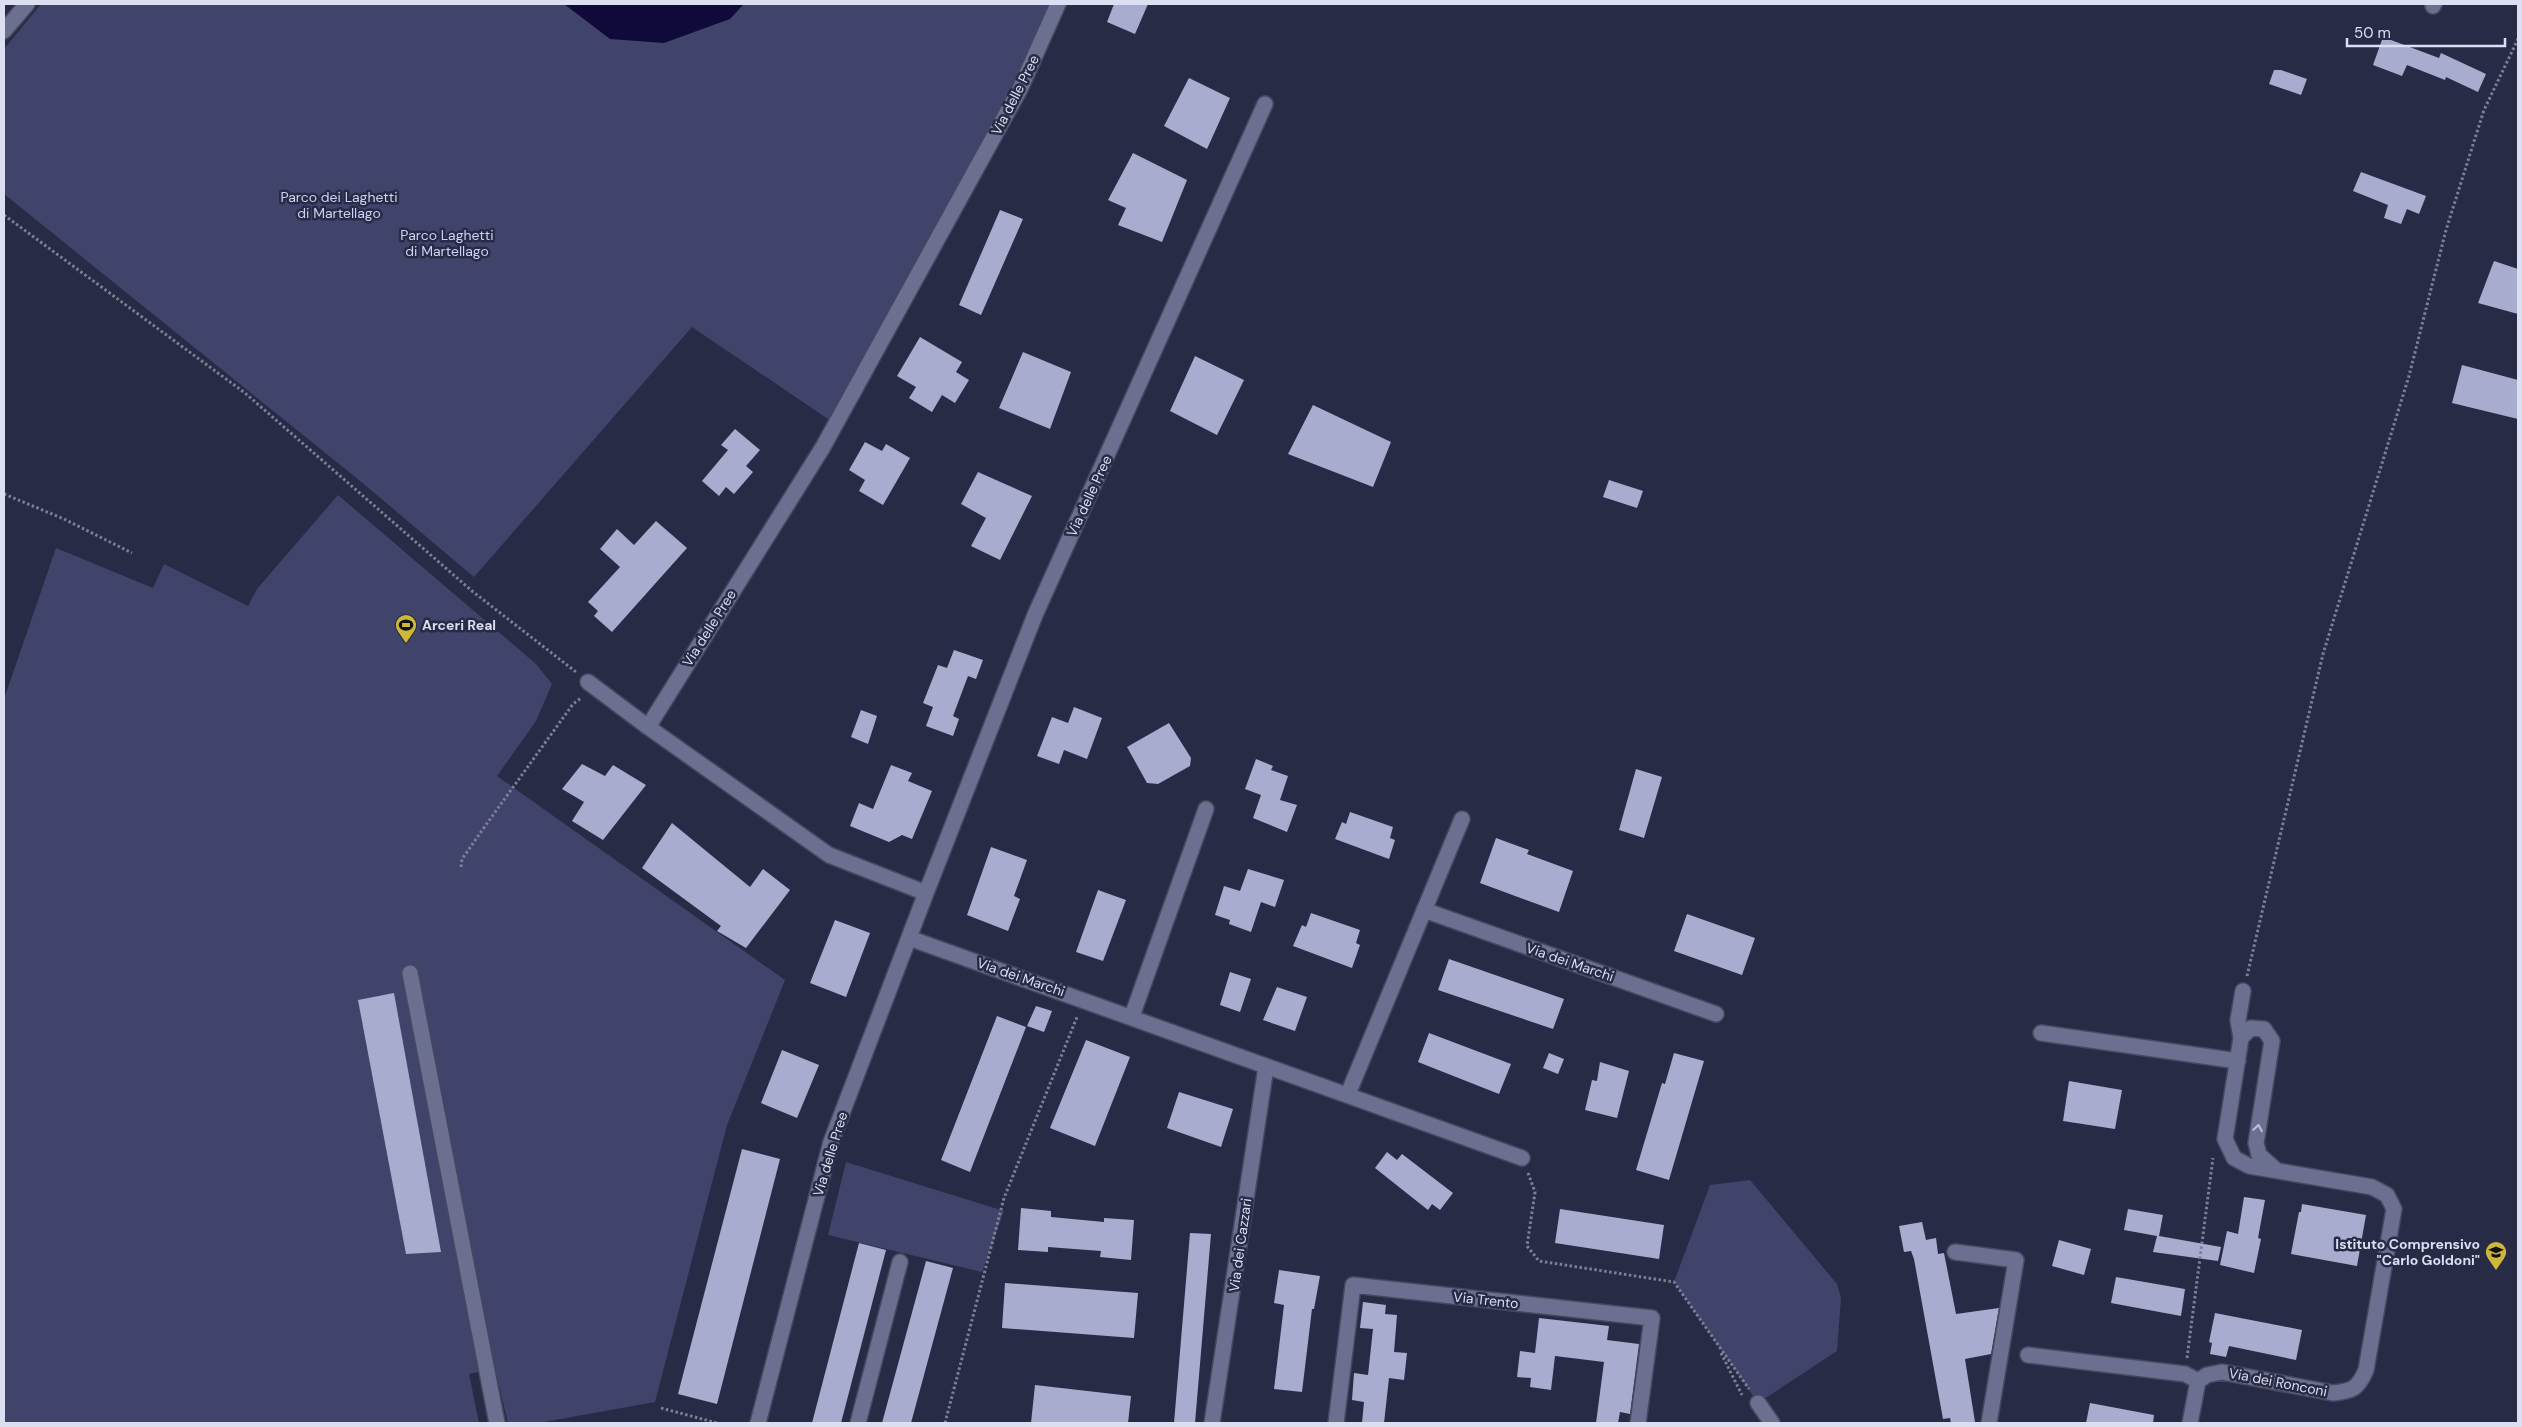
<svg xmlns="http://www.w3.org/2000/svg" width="2522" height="1427" font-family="'DM Sans',sans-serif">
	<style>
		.green { fill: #40446b }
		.water { fill: #100a3b }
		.building { fill: #a8add0 }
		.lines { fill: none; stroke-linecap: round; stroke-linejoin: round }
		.minor-casing { stroke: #47485f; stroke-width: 18 }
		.path { stroke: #7d7f96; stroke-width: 3; stroke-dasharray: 2.5 2.5; stroke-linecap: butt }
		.minor { stroke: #6c7090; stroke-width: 15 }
		.oneway { stroke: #c0c2d9 }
		.labels { text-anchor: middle; stroke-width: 5; stroke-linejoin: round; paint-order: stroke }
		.street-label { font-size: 14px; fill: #dcdef1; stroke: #282b46 }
		.park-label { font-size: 14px; fill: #cdd2f5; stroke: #282b46 }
		.poi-label { font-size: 14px; font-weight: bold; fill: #dcdef1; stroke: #282b46; text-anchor: start }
	</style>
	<rect width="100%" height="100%" fill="#282b46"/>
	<path class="green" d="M41 4H1051L1000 116 957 187 831 421 692 327 474 577 359 480 4 194V49Z
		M338 495 536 664 552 684 536 721 497 776 785 980 727 1125 655 1402 538 1423H508L495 1368 469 1374 479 1423H4V699L56 548 153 588 164 564 248 606 257 589Z
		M846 1162 1004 1211 982 1272 828 1235Z
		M1750 1180 1837 1284 1841 1298 1837 1351 1758 1403 1674 1282 1710 1185Z"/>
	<path class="water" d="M564 4H744L730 19 664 43 610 39Z"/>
	<path class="building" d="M1114 4H1148L1135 34 1107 22Z
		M2383 37 2439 58 2441 53 2486 74 2478 92 2446 77 2445 80 2407 65 2402 76 2373 65Z
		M2274 70H2281L2307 79 2301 95 2269 84Z
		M1189 78 1230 98 1207 149 1164 126Z
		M1133 153 1187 180 1162 242 1118 225 1126 208 1108 200Z
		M2361 172 2426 196 2419 214 2407 209 2401 224 2384 218 2388 205 2353 191Z
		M1000 210 1023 219 981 315 959 305Z
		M2494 261 2518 269V314L2478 303Z
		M920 337 962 362 956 372 969 380 955 403 942 395 932 412 909 398 916 387 897 376Z
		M1023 352 1071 372 1050 429 999 408Z
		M1195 356 1244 380 1217 435 1170 411Z
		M2462 365 2518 380V419L2452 403Z
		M1313 405 1391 442 1373 487 1288 454Z
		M735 429 760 450 746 466 753 472 734 494 726 487 719 496 702 481 728 450 721 445Z
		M865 442 882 451 886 444 910 458 883 505 859 491 865 480 849 470Z
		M978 472 1032 496 1000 560 971 546 986 518 961 504Z
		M1609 480 1643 491 1637 508 1603 497Z
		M656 521 687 548 612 632 594 616 598 611 588 602 620 567 600 549 617 529 634 545Z
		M954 650 983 660 976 679 968 676 953 716 959 719 953 736 926 726 933 707 923 703 938 665 947 668Z
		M1074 707 1102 718 1087 759 1064 750 1059 764 1037 756 1052 717 1068 723Z
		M861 710 877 716 868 744 851 737Z
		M1169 723 1191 758 1190 766 1158 784 1147 783 1127 747Z
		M1256 759 1273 766 1271 770 1288 776 1280 800 1297 805 1287 832 1253 818 1261 795 1245 789Z
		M582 764 605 776 613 765 646 785 603 840 572 821 584 802 562 789Z
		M891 765 912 773 908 781 932 791 912 839 902 835 889 842 850 826 859 803 873 809Z
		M1636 769 1662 777 1644 838 1619 830Z
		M1350 812 1393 827 1390 838 1395 840 1389 859 1335 839 1342 822 1346 824Z
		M672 823 750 887 763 869 790 890 746 948 717 931 721 926 642 868Z
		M1496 838 1529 850 1527 854 1573 871 1559 912 1480 883Z
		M991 847 1027 860 1014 896 1020 899 1008 931 967 915Z
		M1248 869 1284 880 1275 907 1261 902 1251 932 1229 924 1230 920 1215 915 1224 886 1240 891Z
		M1098 890 1126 900 1103 961 1076 952Z
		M1311 913 1360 930 1356 943 1360 945 1352 968 1293 946 1302 925 1306 927Z
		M1687 914 1755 938 1742 975 1674 951Z
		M835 920 870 933 846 997 810 983Z
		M1449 959 1564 999 1553 1029 1438 990Z
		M1230 972 1251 979 1240 1012 1220 1005Z
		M1277 987 1307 997 1295 1031 1263 1020Z
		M394 993 441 1252 406 1254 358 1000Z
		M1036 1006 1052 1011 1044 1032 1027 1026Z
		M997 1016 1026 1027 970 1172 941 1160Z
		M1429 1033 1511 1064 1499 1094 1418 1062Z
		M1086 1040 1130 1057 1095 1146 1050 1128Z
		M782 1050 819 1065 797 1118 761 1103Z
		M1549 1053 1564 1059 1558 1074 1543 1068Z
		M1674 1053 1704 1061 1669 1180 1636 1170 1662 1083 1665 1084Z
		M1600 1062 1629 1071 1617 1118 1585 1110 1592 1080 1597 1081Z
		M2069 1081 2122 1090 2115 1129 2063 1121Z
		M1179 1092 1233 1109 1221 1147 1167 1128Z
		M742 1149 780 1159 717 1404 678 1394Z
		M1387 1152 1397 1160 1402 1154 1453 1193 1440 1210 1432 1204 1428 1210 1375 1168Z
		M2244 1197 2265 1200 2258 1238 2261 1239 2254 1273 2220 1265 2227 1231 2238 1234Z
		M2302 1204 2366 1215 2357 1266 2291 1254 2299 1212H2301Z
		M1021 1208 1051 1211V1217L1104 1222V1218L1134 1220 1131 1260 1100 1257 1101 1251 1048 1247V1252L1018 1250Z
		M1560 1209 1664 1225 1659 1259 1555 1243Z
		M2128 1209 2163 1215 2159 1236 2221 1247 2218 1261 2153 1252 2157 1236 2124 1230Z
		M1922 1222 1926 1240 1936 1238 1938 1254 1944 1253 1956 1314 1999 1308 1991 1354 1965 1359 1975 1422 1951 1423 1950 1418 1943 1419 1914 1259 1911 1251 1904 1252 1899 1226Z
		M1190 1233 1211 1234 1195 1423H1174Z
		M2059 1240 2091 1249 2084 1275 2052 1266Z
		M859 1243 886 1250 841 1423H812Z
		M926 1261 953 1268 911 1423H882Z
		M1279 1270 1320 1276 1314 1309H1312L1302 1392 1274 1389 1284 1305 1274 1303Z
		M2116 1277 2185 1289 2181 1316 2111 1303Z
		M1005 1283 1138 1293 1134 1338 1002 1328Z
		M1363 1302 1386 1305 1385 1314 1397 1315 1394 1352 1407 1353 1404 1380 1389 1378 1384 1423H1362L1364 1402 1352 1400 1354 1373 1368 1375 1373 1329 1360 1328Z
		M2215 1313 2302 1330 2296 1360 2229 1346 2226 1357 2210 1354 2212 1343 2209 1342Z
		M1539 1318 1609 1326 1607 1340 1639 1344 1630 1414 1620 1412 1618 1423H1596L1604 1362 1555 1356 1551 1390 1530 1387 1531 1378 1517 1377 1520 1351 1535 1353Z
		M1035 1385 1131 1396 1128 1423H1031Z
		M2090 1403 2154 1415 2153 1423H2086Z"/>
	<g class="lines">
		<g class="minor-casing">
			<path id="minor" d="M2433 6 2434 4
				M4 31 27 4
				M588 682 648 727 829 855 926 893
				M648 727 823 447 1020 89 1058 4
				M1424 910 1716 1014
				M909 938 1522 1158
				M410 973 497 1423
				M1132 1016 1206 809
				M2041 1033 2238 1061
				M2241 1038 2238 1020 2243 991
				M1348 1094 1462 819
				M1955 1252 2016 1260 1989 1423
				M2028 1355 2185 1374 2198 1381
				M1758 1403 1772 1423
				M758 1423 831 1142 926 893 1035 615 1265 104
				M858 1423 900 1262
				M1212 1423 1266 1067
				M1336 1423 1353 1285 1652 1318 1638 1423
				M2190 1423 2198 1381 2207 1375 2222 1372 2333 1393C2352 1391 2358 1389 2366 1370L2394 1209 2387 1195 2372 1187 2249 1166 2234 1158 2225 1139 2241 1038 2251 1028 2264 1029 2272 1041 2256 1143 2259 1155 2275 1169"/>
		</g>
		<path class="path" d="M4 215 245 393 472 591 576 672
			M4 494 64 519 132 553
			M461 867 462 859 488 822 573 704 581 698
			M2247 976 2323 654 2409 376 2446 230 2484 110 2518 39
			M1528 1173 1535 1192 1527 1246 1539 1261 1674 1282 1749 1389
			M1721 1353 1742 1395
			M2187 1358 2213 1158
			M661 1408 717 1423
			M945 1423 1004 1198 1077 1017"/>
		<use href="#minor" class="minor"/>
	</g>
	<defs><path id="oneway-chevron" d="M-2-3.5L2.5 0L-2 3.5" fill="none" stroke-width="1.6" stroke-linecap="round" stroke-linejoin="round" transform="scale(1.25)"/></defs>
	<use class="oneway" href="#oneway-chevron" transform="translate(2258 1128) rotate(-81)"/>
	<defs>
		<g id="stadium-pin" transform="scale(1.125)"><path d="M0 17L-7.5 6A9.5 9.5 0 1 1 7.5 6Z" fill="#ceb837" stroke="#282b46"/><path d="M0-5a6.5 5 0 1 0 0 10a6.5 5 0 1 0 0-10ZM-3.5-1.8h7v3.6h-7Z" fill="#111"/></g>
		<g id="school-pin" transform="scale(1.125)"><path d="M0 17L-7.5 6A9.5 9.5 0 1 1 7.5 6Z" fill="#ceb837" stroke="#282b46"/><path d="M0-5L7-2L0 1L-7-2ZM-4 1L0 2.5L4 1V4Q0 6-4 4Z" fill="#111"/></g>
	</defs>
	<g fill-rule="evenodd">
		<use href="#stadium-pin" x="406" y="625"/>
		<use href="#school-pin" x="2496" y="1252"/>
	</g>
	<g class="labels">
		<g class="street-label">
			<text transform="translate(1015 95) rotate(-63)" y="5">Via delle Pree</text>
			<text transform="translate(1089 496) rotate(-65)" y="5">Via delle Pree</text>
			<text transform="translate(709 628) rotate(-58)" y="5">Via delle Pree</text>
			<text transform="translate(1570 962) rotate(19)" y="5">Via dei Marchi</text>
			<text transform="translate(1021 977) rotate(19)" y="5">Via dei Marchi</text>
			<text transform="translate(830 1154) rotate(-73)" y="5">Via delle Pree</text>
			<text transform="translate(1240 1245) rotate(-82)" y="5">Via dei Cazzari</text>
			<text transform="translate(1486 1300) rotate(6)" y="5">Via Trento</text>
			<text transform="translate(2278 1382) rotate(11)" y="5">Via dei Ronconi</text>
		</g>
		<g class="park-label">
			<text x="339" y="202">Parco dei Laghetti<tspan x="339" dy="16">di Martellago</tspan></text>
			<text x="447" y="240">Parco Laghetti<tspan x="447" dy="16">di Martellago</tspan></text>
		</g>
		<g class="poi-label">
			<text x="422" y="630">Arceri Real</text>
			<text x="2480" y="1249" text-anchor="end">Istituto Comprensivo<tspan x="2480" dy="16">"Carlo Goldoni"</tspan></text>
		</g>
	</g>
	<rect width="2522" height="1427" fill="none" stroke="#dcdef1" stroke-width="10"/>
	<path d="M2347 38v8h158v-8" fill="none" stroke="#dcdef1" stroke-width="2.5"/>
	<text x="2354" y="38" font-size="15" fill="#dcdef1" stroke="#282b46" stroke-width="4" paint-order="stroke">50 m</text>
</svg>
